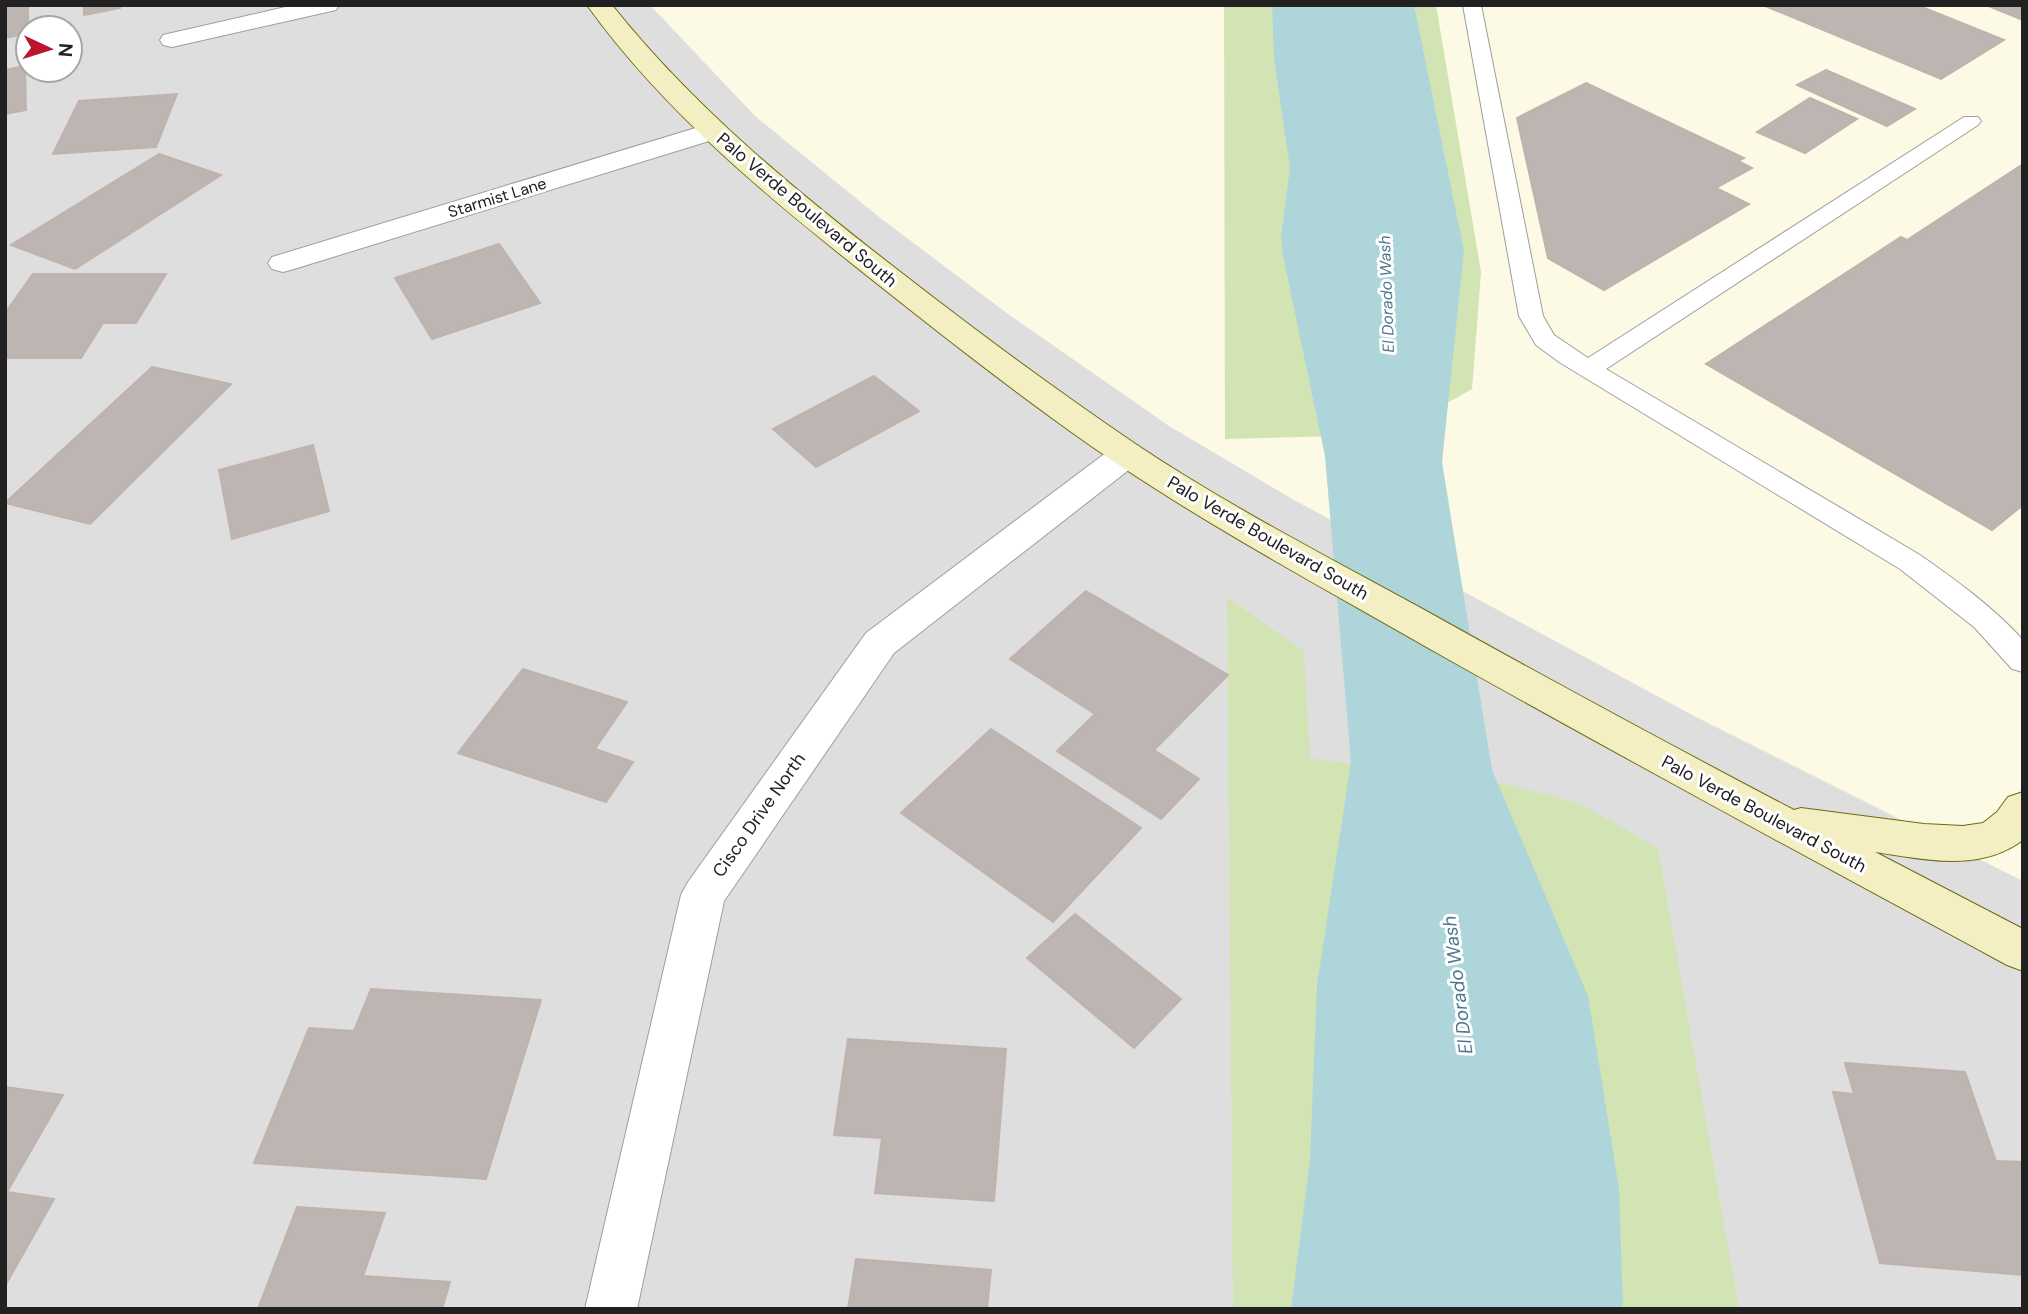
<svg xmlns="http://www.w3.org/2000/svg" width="2028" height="1314" font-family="'DM Sans',sans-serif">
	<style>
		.residential { fill: #dedede; fill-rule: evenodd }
		.education { fill: #fcf9e5 }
		.grass { fill: #d3e4b4 }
		.water { fill: #aed5d9 }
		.building { fill: #bdb5b1; stroke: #c0b2ac; stroke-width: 2 }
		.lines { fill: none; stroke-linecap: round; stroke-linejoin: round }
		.lane-casing { stroke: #9e9e9e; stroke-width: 2 }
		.street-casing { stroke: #9e9e9e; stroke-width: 2 }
		.secondary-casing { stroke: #6e6a11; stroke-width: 2 }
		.lane { fill: #fff; fill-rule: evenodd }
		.street { fill: #fff; fill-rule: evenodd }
		.secondary { fill: #f3efc3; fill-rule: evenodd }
		.labels { text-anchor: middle; stroke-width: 6; stroke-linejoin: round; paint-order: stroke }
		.far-street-label { font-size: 16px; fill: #212121; stroke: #fff }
		.far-water-label { font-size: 16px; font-style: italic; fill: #4c7890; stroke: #fff }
		.street-label { font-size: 18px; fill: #212121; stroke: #fff }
		.water-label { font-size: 19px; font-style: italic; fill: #4c7890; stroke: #fff }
	</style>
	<rect width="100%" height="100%" fill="#f0ece8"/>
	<path class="residential" d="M5 5H2023V1309H5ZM28 28H70V70H28Z"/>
	<path class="education" d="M650 5H2023V881L1696 717 1294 500 1169 426 1008 314 879 217 755 116Z"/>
	<path class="grass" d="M1224 5H1436L1481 272 1472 389 1447 403 1419 434 1225 439Z
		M1227 597 1304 651 1310 758 1509 785 1579 803 1658 848 1739 1309H1233Z"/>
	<path class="water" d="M1272 5H1414L1464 251 1442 462 1492 770 1588 996 1619 1188 1623 1309H1291L1310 1160 1317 985 1351 762 1325 456 1283 256 1281 237 1290 168 1274 58Z"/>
	<path class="building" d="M5 5H28V33L5 38Z
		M84 5H120V8L84 15Z
		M1763 5H1917L2004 40 1941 79Z
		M1986 5H2023V20Z
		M25 66 26 110 5 114V70Z
		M1826 70 1915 109 1887 126 1797 85Z
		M1586 83 1744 158 1738 161 1752 168 1716 188 1749 204 1604 290 1548 258 1517 118Z
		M177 94 156 147 53 154 79 101Z
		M1810 98 1857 119 1805 153 1757 132Z
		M159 154 221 175 75 269 11 245Z
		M2023 164V505L1992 530 1706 364 1901 237 1907 240Z
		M499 244 540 303 432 339 395 278Z
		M33 274H166L136 323H103L81 358H5V313Z
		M152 367 231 384 90 524 5 503Z
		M874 376 919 411 816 467 773 429Z
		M313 445 329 511 232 539 219 470Z
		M1086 591 1228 675 1154 750 1199 779 1161 819 1057 751 1095 714 1010 659Z
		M523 669 627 702 595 749 633 762 606 802 458 753Z
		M991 729 1141 828 1053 922 901 813Z
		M1075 914 1181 999 1134 1048 1027 958Z
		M371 989 541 1000 486 1179 254 1163 309 1028 354 1031Z
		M848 1039 1006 1049 994 1201 875 1193 882 1138 834 1135Z
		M1845 1063 1965 1072 1996 1161 2023 1162V1275L1880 1263 1833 1092 1854 1094Z
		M5 1087 63 1095 7 1192 54 1199 5 1286Z
		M297 1207 385 1213 363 1276 450 1282 442 1309H258Z
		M856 1259 991 1270 987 1309H848Z"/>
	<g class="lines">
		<g class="lane-casing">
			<path id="lane" d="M1463 5H1481L1543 316 1554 335 1588 358 1964 117H1978L1981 121 1978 125 1606 369 1920 555C1957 581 1993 607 2023 640V672L2012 669 1974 627 1900 569 1559 362 1536 345 1519 316Z"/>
		</g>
		<g class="street-casing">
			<path id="street" d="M294 5H339L336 10 172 47 163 45 160 40 163 35Z
				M712 123 722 125 725 131 722 137 294 269 283 272 272 269 268 263 272 257Z
				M1127 443 1139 446 1144 454 1139 462 894 653 724 901 637 1309H585L681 895 688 882 866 633 1115 446Z"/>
		</g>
		<g class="secondary-casing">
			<path id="secondary" d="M587 5H612C695 109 798 193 903 274 979 333 1057 391 1137 445 1227 505 1324 555 1419 607 1543 676 1668 744 1794 810L1801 808 1924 824 1963 826 1983 823 1997 812 2008 797 2023 792V840C1979 873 1924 859 1875 852L2023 929V971L2007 965C1816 862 1626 759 1437 653 1329 591 1219 532 1116 463 1035 408 957 347 880 286 775 203 666 115 587 5Z"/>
		</g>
		<use href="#lane" class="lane"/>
		<use href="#street" class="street"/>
		<use href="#secondary" class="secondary"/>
	</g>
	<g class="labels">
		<g class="far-street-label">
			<text transform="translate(497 197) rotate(-17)" y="6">Starmist Lane</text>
		</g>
		<g class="far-water-label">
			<text transform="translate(1386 294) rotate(-92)" y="6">El Dorado Wash</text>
		</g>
		<g class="street-label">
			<text transform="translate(807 210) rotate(40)" y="6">Palo Verde Boulevard South</text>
			<text transform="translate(1268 538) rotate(30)" y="6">Palo Verde Boulevard South</text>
			<text transform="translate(1764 814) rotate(28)" y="6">Palo Verde Boulevard South</text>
			<text transform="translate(759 815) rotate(-55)" y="6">Cisco Drive North</text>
		</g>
		<g class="water-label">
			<text transform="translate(1457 985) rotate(-97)" y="7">El Dorado Wash</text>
		</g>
	</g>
	<rect width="2028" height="1314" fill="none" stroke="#212121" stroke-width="14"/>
	<g transform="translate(49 49) rotate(94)"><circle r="33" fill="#ffffff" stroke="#a6a6a6" stroke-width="2"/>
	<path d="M0-5L12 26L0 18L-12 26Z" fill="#bb162e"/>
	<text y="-10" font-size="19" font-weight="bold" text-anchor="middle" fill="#212121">N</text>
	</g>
</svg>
